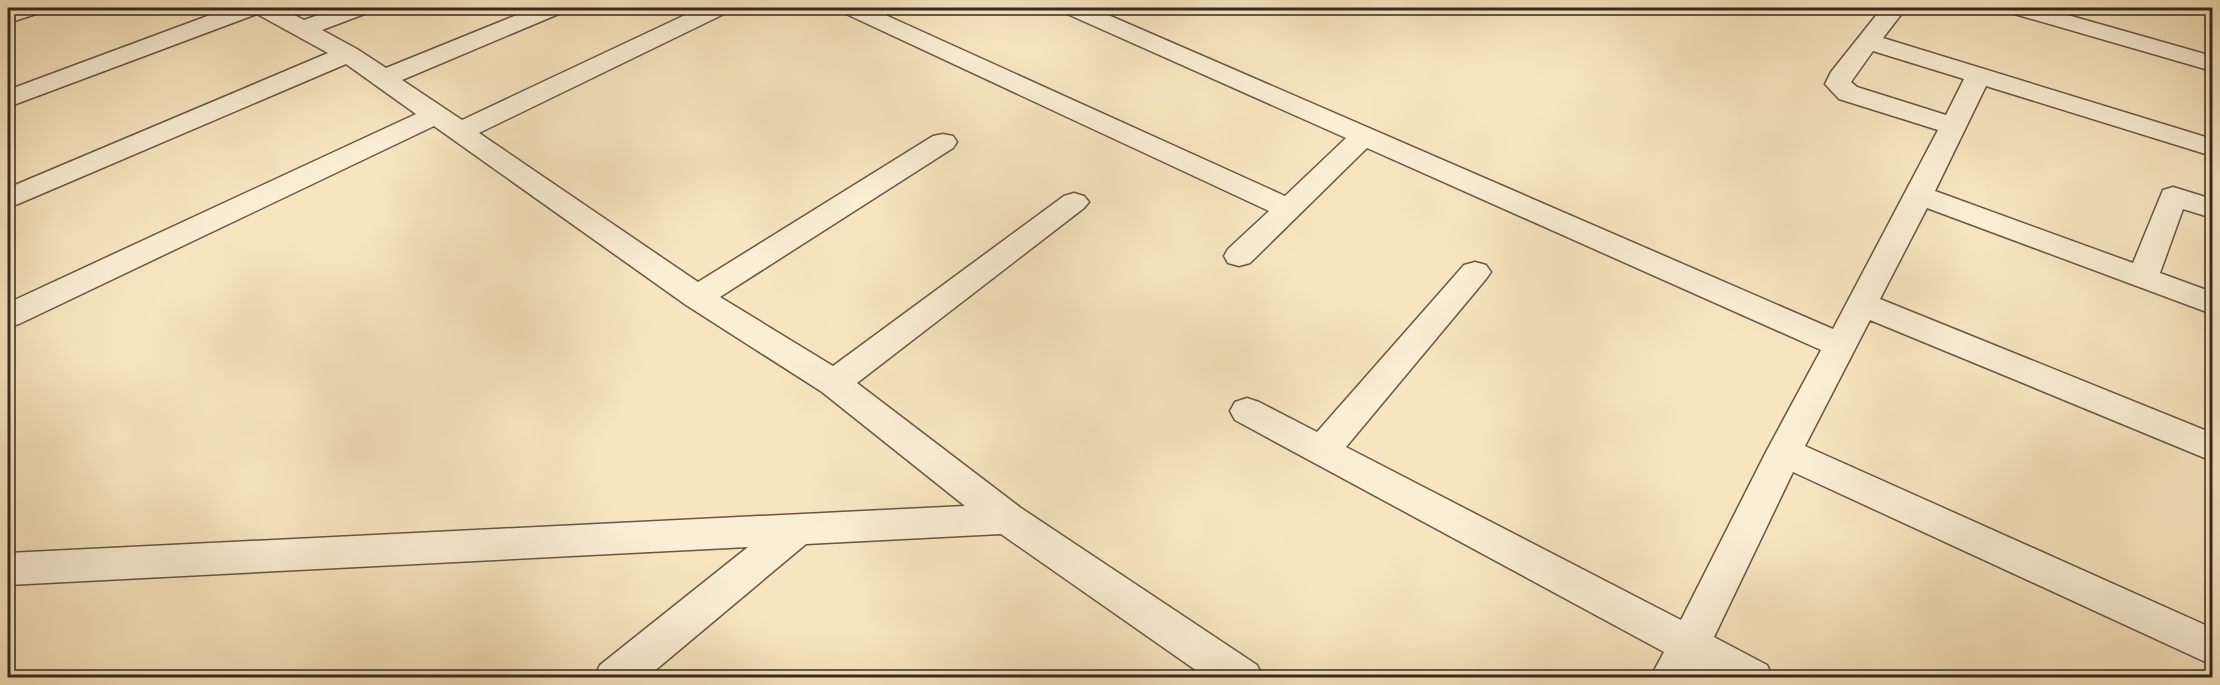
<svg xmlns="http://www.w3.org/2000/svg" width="2220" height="685" font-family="'IM FELL Great Primer',serif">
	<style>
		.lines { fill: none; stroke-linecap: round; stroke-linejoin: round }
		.minor-casing { stroke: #675746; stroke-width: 3 }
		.minor { fill: #faeed5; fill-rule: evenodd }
	</style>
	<rect width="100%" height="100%" fill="#f8e5bf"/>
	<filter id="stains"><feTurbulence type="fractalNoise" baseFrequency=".00333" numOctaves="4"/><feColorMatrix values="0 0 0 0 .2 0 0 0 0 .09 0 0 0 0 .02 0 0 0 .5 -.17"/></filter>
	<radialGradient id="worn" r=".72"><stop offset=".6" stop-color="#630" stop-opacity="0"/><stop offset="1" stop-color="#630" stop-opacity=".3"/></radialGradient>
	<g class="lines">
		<g class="minor-casing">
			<path id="minor" d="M8 8H43L39 13 8 23Z
				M229 8H281L304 20 338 8H371L367 13 322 30 357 49 386 68 534 8H565L561 13 402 80 462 120 700 8H730L726 13 479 133 698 282 933 136 943 134 953 136 957 142 953 148 720 297 833 366 1064 196 1074 193 1084 196 1089 202 1084 208 857 383 1021 508 1257 665 1263 678H1207L1001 534 806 544 646 678H594L600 665 748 547 8 585V553L965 506 822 392 686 305 434 126 19 324 8 327V303L416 114 346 64 18 204 8 207V188L328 53 257 14 8 107V90Z
				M840 8H870L1285 196 1346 138 1065 13 1061 8H1092L1833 329 1938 130 1839 99 1825 84 1831 72 1882 8H1906L1883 38 2212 139V156L1986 86 1935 191 2133 263 2163 190 2173 187 2212 199V218L2183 209 2160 273 2212 292V314L1927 208 1880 299 2212 433V461L1870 320 1805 446 2212 628V665L1793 472 1714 637 1767 665 1773 678H1712L1697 670 1693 678H1650L1664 652 1235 420 1230 411 1235 402 1247 398 1259 402 1317 432 1464 265 1475 262 1486 265 1491 272 1486 279 1346 447 1681 620 1766 452 1821 350 1367 148 1250 263 1239 266 1228 263 1224 256 1228 249 1269 211 844 13ZM1873 51 1964 79 1946 115 1857 87 1851 82Z
				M2007 8H2043L2212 56V71L2011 13Z"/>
		</g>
		<use href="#minor" class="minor"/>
	</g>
	<rect width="2220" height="685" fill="none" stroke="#f8e5bf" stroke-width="30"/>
	<rect x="9" y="9" width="2202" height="667" fill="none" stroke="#37281e" stroke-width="3"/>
	<rect x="15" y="15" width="2190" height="655" fill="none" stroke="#37281e" stroke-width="1.5"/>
	<rect width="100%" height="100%" filter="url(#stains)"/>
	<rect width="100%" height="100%" fill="url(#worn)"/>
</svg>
